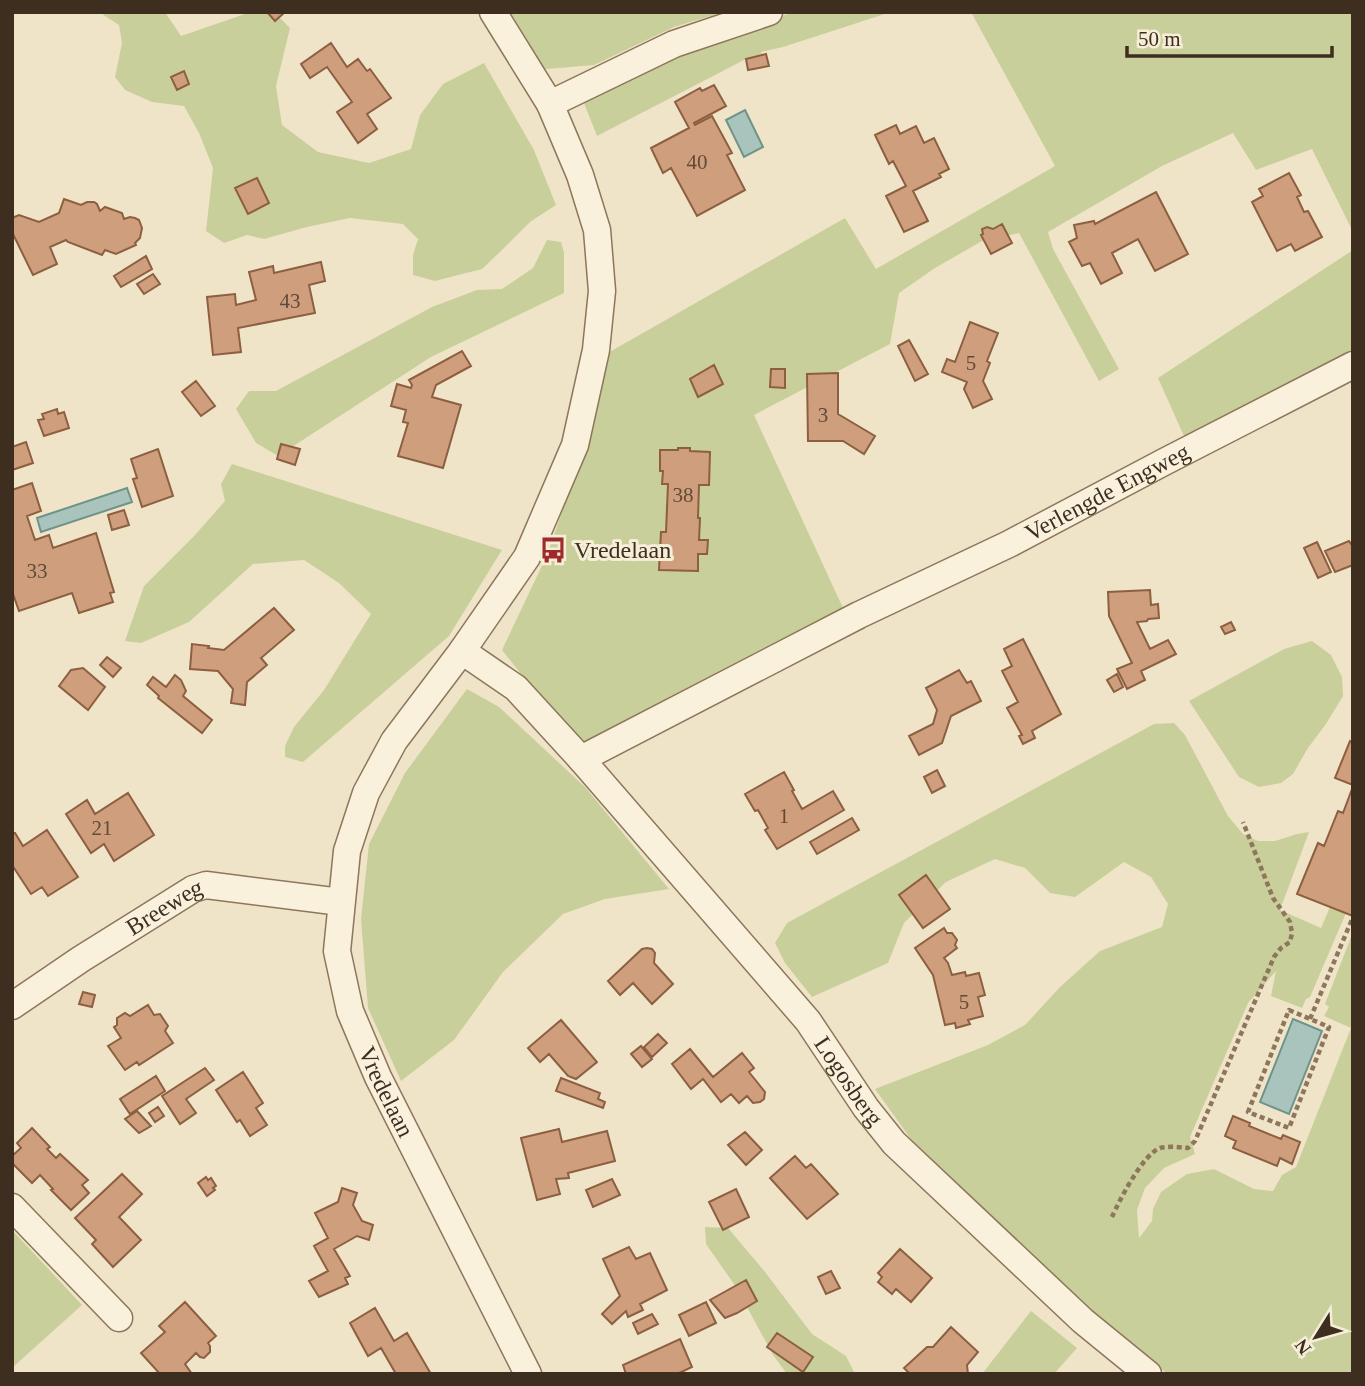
<svg xmlns="http://www.w3.org/2000/svg" width="1365" height="1386" font-family="'Times New Roman',serif">
	<style>
		.green { fill: #c9cf9b }
		.water { fill: #a9c4bc; stroke: #6f938a; stroke-width: 2 }
		.building { fill: #cf9f7d; stroke: #8d5f41; stroke-width: 2 }
		.lines { fill: none; stroke-linecap: round; stroke-linejoin: round }
		.street-casing { stroke: #8d765c; stroke-width: 29 }
		.path { stroke: #8d765c; stroke-width: 4.5; stroke-dasharray: 5 3.5; stroke-linecap: butt }
		.street { stroke: #faf1dc; stroke-width: 26 }
		.labels { text-anchor: middle; stroke-width: 6; stroke-linejoin: round; paint-order: stroke }
		.number-label { font-size: 21px; fill: #624a37 }
		.street-label { font-size: 24px; fill: #3d2e20; stroke: #f7eed8 }
		.poi-label { font-size: 24px; fill: #3d2e20; stroke: #f7eed8; text-anchor: start }
	</style>
	<rect width="100%" height="100%" fill="#f0e4c8"/>
	<path class="green" d="M99 12H165L181 36 245 14 274 12 290 28 276 86 282 125 318 152 369 163 411 149 420 115 443 84 484 63 534 150 556 205 530 222 502 250 482 269 435 281 413 275V255L418 239 403 224 350 218 307 227 264 239 247 235 224 243 206 231 213 168 199 133 184 106 152 102 125 90 115 77 122 43 119 25Z
		M500 12H724L674 27 594 65 536 70Z
		M794 12H891L783 47 761 52 762 54 746 59 597 136 582 98 683 49Z
		M971 12H1353V232L1312 149 1256 170 1233 133 1162 166 1048 232 1053 249 1119 369 1099 381 1019 233 982 241 935 268 899 293 890 344 754 415 849 621 588 758 502 650 548 553 574 476 599 358 845 218 876 269 1055 166Z
		M547 240 561 242 564 253V293L431 357 278 456 256 443 236 409 249 391H276L432 307 477 290 502 289 533 268Z
		M1353 250V359L1188 445 1158 378Z
		M232 464 502 550 449 636 303 762 285 757V746L294 727 324 690 371 614 339 583 304 560 253 564 189 622 141 643 125 641 144 586 195 535 225 501 221 484Z
		M1312 641 1331 655 1342 677 1343 696 1326 724 1308 748 1293 774 1281 783 1259 787 1239 777 1189 701 1284 649Z
		M467 689 499 707 585 787 669 889 605 899 563 914 503 972 454 1040 401 1081 368 1008 361 919 369 844 405 773Z
		M1174 723 1185 735 1228 816 1243 834 1258 841H1275L1297 834 1309 832 1280 910 1321 928 1330 907 1346 913 1310 997 1306 999 1302 1008 1271 996 1276 971 1248 1003 1190 1137 1195 1154 1164 1168 1145 1188 1137 1210 1139 1238 1152 1221 1153 1209 1161 1192 1187 1174 1214 1169 1254 1189 1273 1191 1282 1175 1296 1167 1351 1028 1324 1016 1329 1007 1325 1004 1353 932V1374H1168L1061 1292 933 1170 875 1089 988 1045 1025 1025 1060 987 1100 951 1162 927 1168 904 1151 877 1124 862 1075 897 1050 893 1025 868 995 859 946 882 904 923 888 963 812 997 785 963 775 943 787 923 1154 724Z
		M705 1227 728 1228 765 1272 812 1334 846 1356 855 1374H787L773 1355 736 1287 706 1244Z
		M12 1230 82 1305 12 1368Z
		M1031 1311 1077 1348 1054 1374H982Z"/>
	<path class="water" d="M745 110 763 147 744 157 726 120Z
		M127 488 132 502 41 532 37 518Z
		M1293 1019 1322 1031 1289 1114 1260 1102Z"/>
	<path class="building" d="M267 12H285L275 21Z
		M331 43 347 67 358 59 367 71 370 69 391 98 367 114 377 129 358 143 337 112 352 102 327 67 310 78 301 64Z
		M766 54 769 66 748 70 746 59Z
		M184 71 189 84 177 90 171 77Z
		M714 85 726 106 694 123 695 125 712 116 732 153 727 155 745 190 697 216 671 168 663 173 651 148 689 128 675 102 700 88 702 91Z
		M896 125 900 134 916 126 924 143 934 138 949 169 939 174 941 177 913 191 928 221 904 232 886 196 906 186 893 161 889 164 875 135Z
		M1289 173 1301 195 1297 197 1304 212 1308 211 1322 237 1295 251 1291 244 1277 251 1252 202 1263 196 1259 189Z
		M257 178 269 203 248 214 235 188Z
		M1156 192 1188 254 1155 271 1138 239 1112 253 1122 273 1101 284 1090 263 1082 266 1069 242 1077 238 1074 225 1094 221 1095 224Z
		M64 199 81 205 87 202H94L97 204 100 211 105 207 122 213 124 219 130 217 135 218 139 220 142 228 140 238 135 243 136 245 116 254 105 250 102 255 68 242 66 240 50 247 57 264 33 275 12 232V218L19 215 39 222 59 213Z
		M1002 224 1012 243 991 254 981 235 983 234 982 229 987 227 993 229Z
		M146 256 152 269 121 287 114 276Z
		M321 262 325 281 309 285 315 313 238 328 241 352 213 355 207 297 235 294 236 305 256 300 249 272 273 266 274 273Z
		M153 274 160 284 144 294 137 284Z
		M970 322 998 333 987 361 990 363 983 381 992 399 973 408 964 389 967 382 942 372 947 359 955 362Z
		M909 340 928 374 915 381 898 346Z
		M462 351 471 366 436 385 432 397 461 405 443 468 398 456 408 423 403 422 406 410 391 406 397 384 411 388 412 385 409 380Z
		M714 365 723 384 698 397 690 379Z
		M771 369H785V388L770 387Z
		M838 373V414L875 436 864 454 843 441H808L807 374Z
		M196 381 215 406 201 416 182 392Z
		M57 409 58 414 64 412 69 428 44 436 38 420 44 419 42 414Z
		M26 442 33 463 12 470V447Z
		M281 444 300 449 295 465 277 459Z
		M678 448H690V451L710 452 709 485H699L698 518H700L699 540H708L707 554H698V571L659 570 661 532H666L668 484H662L663 471H660V450H678Z
		M158 449 173 496 142 507 133 479 137 478 131 459Z
		M32 483 41 511 27 516 35 540 49 535 53 548 96 533 114 592 110 593 113 602 79 613 72 593 19 611 12 591V490Z
		M124 510 129 525 112 530 108 515Z
		M1349 541 1351 544 1353 543V565L1335 572 1325 551Z
		M1317 542 1331 572 1318 578 1304 548Z
		M1150 590 1151 605 1158 604 1159 618 1148 619 1147 621 1137 622 1150 649 1168 640 1176 654 1141 671 1145 680 1127 689 1117 669 1132 663 1109 616 1108 592Z
		M274 608 294 630 261 658 267 665 247 682 245 705 231 703 233 689 218 671 190 669 192 644 209 646 208 648 224 650Z
		M1231 622 1235 630 1225 634 1221 627Z
		M1023 639 1061 714 1032 731 1035 738 1023 744 1019 736 1022 735 1007 708 1018 702 1002 671 1012 666 1004 649Z
		M107 657 121 668 113 677 100 665Z
		M83 668 105 687 88 710 59 686 71 670Z
		M959 670 967 683 971 681 981 701 951 716 942 743 919 755 909 736 933 724 937 710 926 688Z
		M1117 674 1123 687 1114 692 1107 680Z
		M175 675 181 680 186 691 183 696 212 720 202 733 158 698 159 696 147 685 153 677 166 687Z
		M1350 741 1353 743V785L1335 778Z
		M937 770 945 786 932 793 924 777Z
		M784 772 794 790 792 791 802 809 833 791 844 810 777 849 765 830 768 828 758 810 755 811 745 794Z
		M1352 789 1353 790V916L1297 894 1318 843 1324 846 1338 811 1343 813Z
		M128 793 154 835 114 861 104 844 91 853 66 814 87 800 95 814Z
		M852 818 859 830 817 854 810 842Z
		M47 830 78 877 48 896 42 887 31 894 12 865V834L15 833 23 846Z
		M926 875 950 909 923 928 899 895Z
		M944 928 947 933H952L957 940 955 945 957 948 944 958 948 963 952 975 965 972 966 976 979 973 985 995 978 997 983 1016 968 1020 970 1024 956 1028 955 1023 945 1025 933 975 915 948Z
		M647 948 652 949 655 953 654 963 673 984 652 1004 633 983 620 995 608 981 642 949Z
		M83 992 95 995 92 1007 79 1004Z
		M148 1005 154 1015 160 1014 168 1026 165 1031 173 1043 139 1065 137 1062 125 1070 108 1046 121 1038 114 1027 117 1025V1018L125 1013 130 1016Z
		M561 1020 597 1062 576 1079 568 1076 549 1054 540 1062 528 1048Z
		M658 1034 667 1043 652 1057 644 1047Z
		M641 1046 652 1059 642 1067 631 1054Z
		M690 1049 713 1077 742 1053 754 1068 749 1072 765 1092 764 1099 760 1102 753 1103 747 1096 739 1103 731 1094 721 1102 703 1079 691 1089 672 1064Z
		M205 1068 214 1080 186 1099 196 1113 180 1124 162 1096Z
		M243 1072 263 1103 256 1108 267 1125 250 1136 240 1120 237 1122 216 1090Z
		M156 1076 165 1091 130 1114 120 1099Z
		M561 1078 600 1093 598 1099 605 1102 603 1108 556 1091Z
		M158 1107 164 1116 155 1122 149 1113Z
		M137 1111 151 1126 139 1133 125 1119Z
		M1233 1116 1250 1123 1249 1126 1281 1139 1283 1135 1300 1142 1292 1164 1280 1158 1277 1166 1233 1148 1236 1141 1225 1136Z
		M32 1128 50 1147 47 1149 56 1158 60 1154 88 1180 82 1185 89 1193 71 1210 51 1190 53 1189 40 1175 32 1183 12 1163V1156L21 1148 17 1143Z
		M559 1129 562 1142 607 1131 615 1161 568 1173 569 1178 556 1179 560 1194 537 1200 521 1138Z
		M745 1132 762 1150 746 1165 728 1145Z
		M795 1156 806 1168 811 1164 838 1194 807 1219 770 1178Z
		M122 1174 142 1194 119 1217 141 1240 113 1267 92 1244 96 1240 75 1218Z
		M206 1177 208 1180 211 1178 216 1186 213 1188 215 1190 207 1196 198 1183Z
		M612 1179 620 1195 593 1207 586 1190Z
		M342 1188 357 1193 353 1205 362 1221 373 1225 369 1240 357 1236 334 1249 350 1276 345 1278 348 1284 319 1297 309 1281 328 1271 314 1246 328 1238 315 1213 338 1202Z
		M736 1189 749 1217 723 1230 709 1202Z
		M629 1247 636 1259 650 1253 667 1290 640 1304 643 1310 628 1317 626 1311 612 1324 602 1314 620 1296 603 1259Z
		M900 1249 932 1278 911 1302 896 1289 892 1294 878 1282 882 1277 878 1273Z
		M831 1271 840 1288 826 1294 818 1277Z
		M746 1280 757 1301 737 1313 725 1318 710 1300Z
		M185 1302 216 1336 208 1343 210 1346V1352L204 1358 200 1357 196 1353 185 1364 192 1374H160L141 1353 165 1332 159 1326Z
		M706 1302 716 1323 689 1336 679 1315Z
		M375 1308 394 1341 407 1333 431 1374H396L381 1348 368 1356 350 1323Z
		M652 1314 658 1324 638 1334 633 1323Z
		M951 1327 978 1352 967 1365 968 1374H910L904 1368 927 1347H933Z
		M777 1333 813 1357 803 1372 767 1347Z
		M680 1339 692 1367 677 1374H626L623 1365Z"/>
	<g class="lines">
		<g class="street-casing">
			<g id="street">
				<path id="s1" d="M493 12 550 104 580 175 597 230 602 291 596 350 575 445 527 557 462 651 394 741 366 793 347 851 337 951 350 1011 378 1077 528 1374"/>
				<path d="M550 104 674 44 769 12"/>
				<path id="s2" d="M462 651 516 688 581 759 808 1021 866 1108 894 1143 1083 1321 1148 1374"/>
				<path id="s3" d="M581 759 859 615 1009 544 1164 462 1353 365"/>
				<path id="s4" d="M12 1006 81 959 193 889 206 885 341 902"/>
				<path d="M12 1207 119 1318"/>
			</g>
		</g>
		<path class="path" d="M1289 1010 1329 1027 1289 1128 1248 1112Z
			M1310 1019 1353 917
			M1112 1217C1119 1201 1143 1154 1160 1148 1168 1146 1179 1147 1188 1148L1195 1141 1274 957 1281 948 1290 942 1292 933 1290 922 1273 898 1243 822"/>
		<use href="#street" class="street"/>
	</g>
	<defs>
		<g id="bus-bare" transform="scale(2.1)"><path d="M-5-6H5V4H4V6H2V4H-2V6H-4V4H-5ZM-3.5-4V0h7V-4ZM-3.5 1.2v1.5H-2V1.2ZM2 1.2v1.5H3.5V1.2Z" fill="#9e2a2b" stroke="#f7eed8" stroke-width="2.5" paint-order="stroke"/></g>
	</defs>
	<g fill-rule="evenodd">
		<use href="#bus-bare" x="553" y="550"/>
	</g>
	<g class="labels">
		<g class="number-label">
			<text x="697" y="169">40</text>
			<text x="290" y="308">43</text>
			<text x="971" y="370">5</text>
			<text x="823" y="422">3</text>
			<text x="683" y="502">38</text>
			<text x="37" y="578">33</text>
			<text x="784" y="823">1</text>
			<text x="102" y="835">21</text>
			<text x="964" y="1009">5</text>
		</g>
		<g class="street-label">
			<text dy="8" stroke="none"><textPath href="#s3" startOffset="590">Verlengde Engweg</textPath></text>
			<text dy="8" stroke="none"><textPath href="#s4" startOffset="182">Breeweg</textPath></text>
			<text dy="8" stroke="none"><textPath href="#s2" startOffset="581">Logosberg</textPath></text>
			<text dy="8" stroke="none"><textPath href="#s1" startOffset="1180">Vredelaan</textPath></text>
		</g>
		<g class="poi-label">
			<text x="574" y="558">Vredelaan</text>
		</g>
	</g>
	<rect width="1365" height="1386" fill="none" stroke="#3d2e20" stroke-width="28"/>
	<g transform="translate(1316 1337) rotate(233)" stroke="#f7eed8" stroke-width="5" paint-order="stroke">
	<path d="M0-5L12 26L0 18L-12 26Z" fill="#3d2e20"/>
	<text y="-10" font-size="19" font-weight="bold" text-anchor="middle" fill="#3d2e20">N</text>
	</g>
	<path d="M1127 46v10h205v-10" fill="none" stroke="#3d2e20" stroke-width="3.5"/>
	<text x="1138" y="46" font-size="21" fill="#3d2e20" stroke="#f7eed8" stroke-width="5" paint-order="stroke">50 m</text>
</svg>
